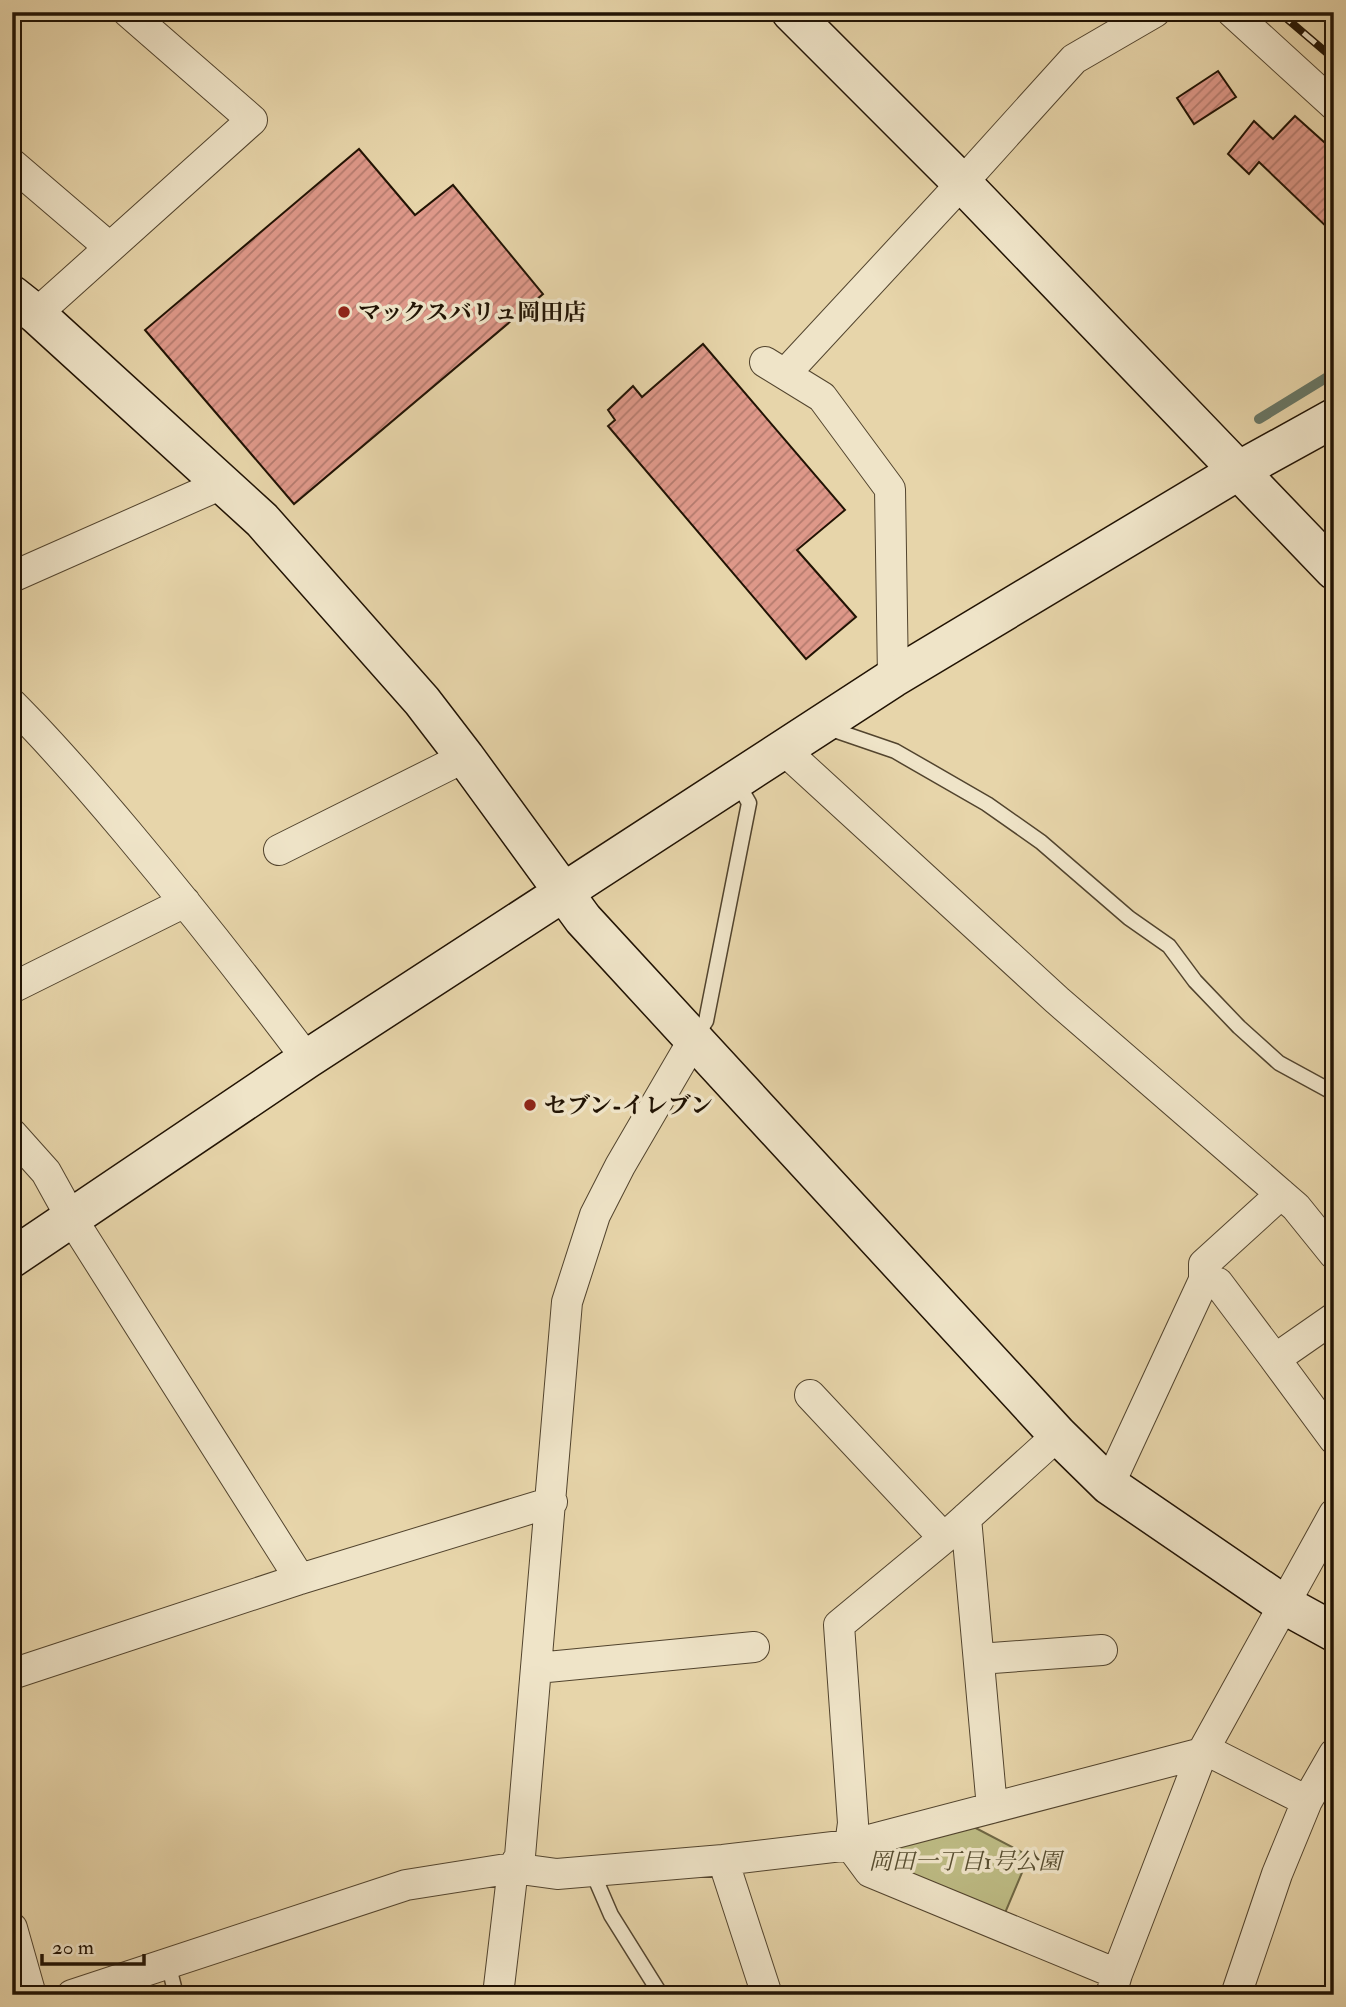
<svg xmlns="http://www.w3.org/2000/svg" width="1346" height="2007" font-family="'IM FELL Double Pica','Noto Serif JP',serif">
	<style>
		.green { fill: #bdbb84; stroke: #6f6744; stroke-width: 2 }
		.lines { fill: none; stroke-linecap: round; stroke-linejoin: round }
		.stream { stroke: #687766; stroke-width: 10 }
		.building { fill: url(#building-hatch); stroke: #211304; stroke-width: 2 }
		.lane-casing { stroke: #52442e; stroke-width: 17 }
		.street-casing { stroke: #52442e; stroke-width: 32 }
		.secondary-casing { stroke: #211304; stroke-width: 41 }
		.lane { stroke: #efe4c8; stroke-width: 14 }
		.street { stroke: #efe4c8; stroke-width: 30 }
		.secondary { stroke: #efe4c8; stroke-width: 38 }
		.rail-casing { stroke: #211304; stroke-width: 8 }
		.rail { stroke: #efe4c8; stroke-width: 5; stroke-dasharray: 16; stroke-linecap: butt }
		.poi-dot { fill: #8f2418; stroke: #efe4c8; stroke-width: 2.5 }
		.labels { text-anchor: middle; stroke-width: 7; stroke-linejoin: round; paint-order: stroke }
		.poi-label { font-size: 23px; font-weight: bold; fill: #211304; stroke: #efe4c8; text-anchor: start }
		.park-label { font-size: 23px; font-style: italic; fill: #584e31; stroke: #efe4c8 }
	</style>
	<defs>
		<pattern id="building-hatch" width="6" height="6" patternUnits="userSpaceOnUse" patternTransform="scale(1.75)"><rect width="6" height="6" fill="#de9889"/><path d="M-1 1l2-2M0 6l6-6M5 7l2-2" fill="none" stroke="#b47b6e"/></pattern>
	</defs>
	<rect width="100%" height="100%" fill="#e7d5aa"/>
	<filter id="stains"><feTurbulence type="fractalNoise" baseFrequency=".00286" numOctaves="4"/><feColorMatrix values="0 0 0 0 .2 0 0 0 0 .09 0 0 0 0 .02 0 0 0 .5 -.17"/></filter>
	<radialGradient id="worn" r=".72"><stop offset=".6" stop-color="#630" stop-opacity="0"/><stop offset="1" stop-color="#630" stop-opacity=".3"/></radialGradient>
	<path class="green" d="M968 1824 1029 1856 1005 1913 880 1863V1843Z"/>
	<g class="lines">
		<path class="stream" d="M1259 419 1334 373"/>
	</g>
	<path class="building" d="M1218 71 1236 97 1194 124 1177 98Z
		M1295 116 1334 151V234L1259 162 1249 174 1228 154 1254 121 1273 139Z
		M359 149 415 215 453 185 543 294 294 504 145 330Z
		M703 344 845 510 797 550 856 617 806 659 608 426 615 420 608 410 633 386 642 397Z"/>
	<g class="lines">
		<g class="lane-casing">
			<path id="lane" d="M825 727 895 751 987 804 1041 842 1129 918 1169 946 1195 981 1239 1027 1279 1063 1334 1093
				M695 1038 706 1021 749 803 737 782
				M592 1871 611 1915 661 1995
				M168 1963 176 1995"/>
		</g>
		<g class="street-casing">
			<path id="street" d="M1232 12 1334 105
				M12 164 109 247
				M36 314 252 120 128 12
				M765 362 822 397 890 489 893 678
				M785 374 962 183 1074 59 1155 12
				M12 577 222 484
				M12 704C53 745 90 788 127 832 189 906 249 982 307 1059
				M783 749 1057 1000 1296 1207 1334 1254
				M279 850 465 757
				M12 988 185 902
				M12 1134 46 1172 72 1219 300 1579
				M1334 1318 1275 1359 1334 1439
				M1275 1359 1218 1283 1204 1280V1264L1281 1194
				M810 1395 944 1538
				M1058 1435 944 1538 839 1625 853 1823 850 1845 870 1872 1117 1974
				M1109 1485 1204 1280
				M966 1518 992 1808
				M979 1659 1102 1650
				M537 1668 754 1647
				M12 1674 300 1579 552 1502
				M1204 1749 1307 1801
				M723 1860 767 1995
				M12 1928 31 1995
				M72 1995 406 1885 513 1868 557 1874 723 1860 850 1845 1202 1753
				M498 1995 513 1868 520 1856 567 1302 595 1215 620 1166 694 1039
				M1111 1995 1117 1974 1202 1753 1334 1514
				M1236 1995 1277 1874 1307 1801 1334 1754"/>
		</g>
		<g class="secondary-casing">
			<path id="secondary" d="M791 12 962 183 1334 570
				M12 295 36 314 262 520 422 701 465 757 583 919 1058 1435 1109 1485 1283 1604 1334 1632
				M12 1258 307 1059 893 678 1238 471 1334 418"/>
		</g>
		<use href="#lane" class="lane"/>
		<use href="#street" class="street"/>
		<use href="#secondary" class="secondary"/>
		<g class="rail-casing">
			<path id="rail" d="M1279 12 1334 59"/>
		</g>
		<use href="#rail" class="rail"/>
	</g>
	<g class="poi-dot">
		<circle cx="344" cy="312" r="7"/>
		<circle cx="530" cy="1105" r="7"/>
	</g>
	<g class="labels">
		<g class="poi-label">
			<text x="358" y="320">マックスバリュ岡田店</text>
			<text x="544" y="1113">セブン-イレブン</text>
		</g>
		<g class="park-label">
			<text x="965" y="1869">岡田一丁目1号公園</text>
		</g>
	</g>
	<rect width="1346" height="2007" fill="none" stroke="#e7d5aa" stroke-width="42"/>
	<rect x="14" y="14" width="1318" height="1979" fill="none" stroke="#211304" stroke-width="3.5"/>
	<rect x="21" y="21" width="1304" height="1965" fill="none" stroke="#211304" stroke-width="2"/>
	<path d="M42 1954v10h102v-10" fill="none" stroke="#211304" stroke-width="3.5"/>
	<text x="52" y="1954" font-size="21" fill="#211304" stroke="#efe4c8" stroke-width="5" paint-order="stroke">20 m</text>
	<rect width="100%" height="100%" filter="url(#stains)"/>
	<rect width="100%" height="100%" fill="url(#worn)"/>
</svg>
